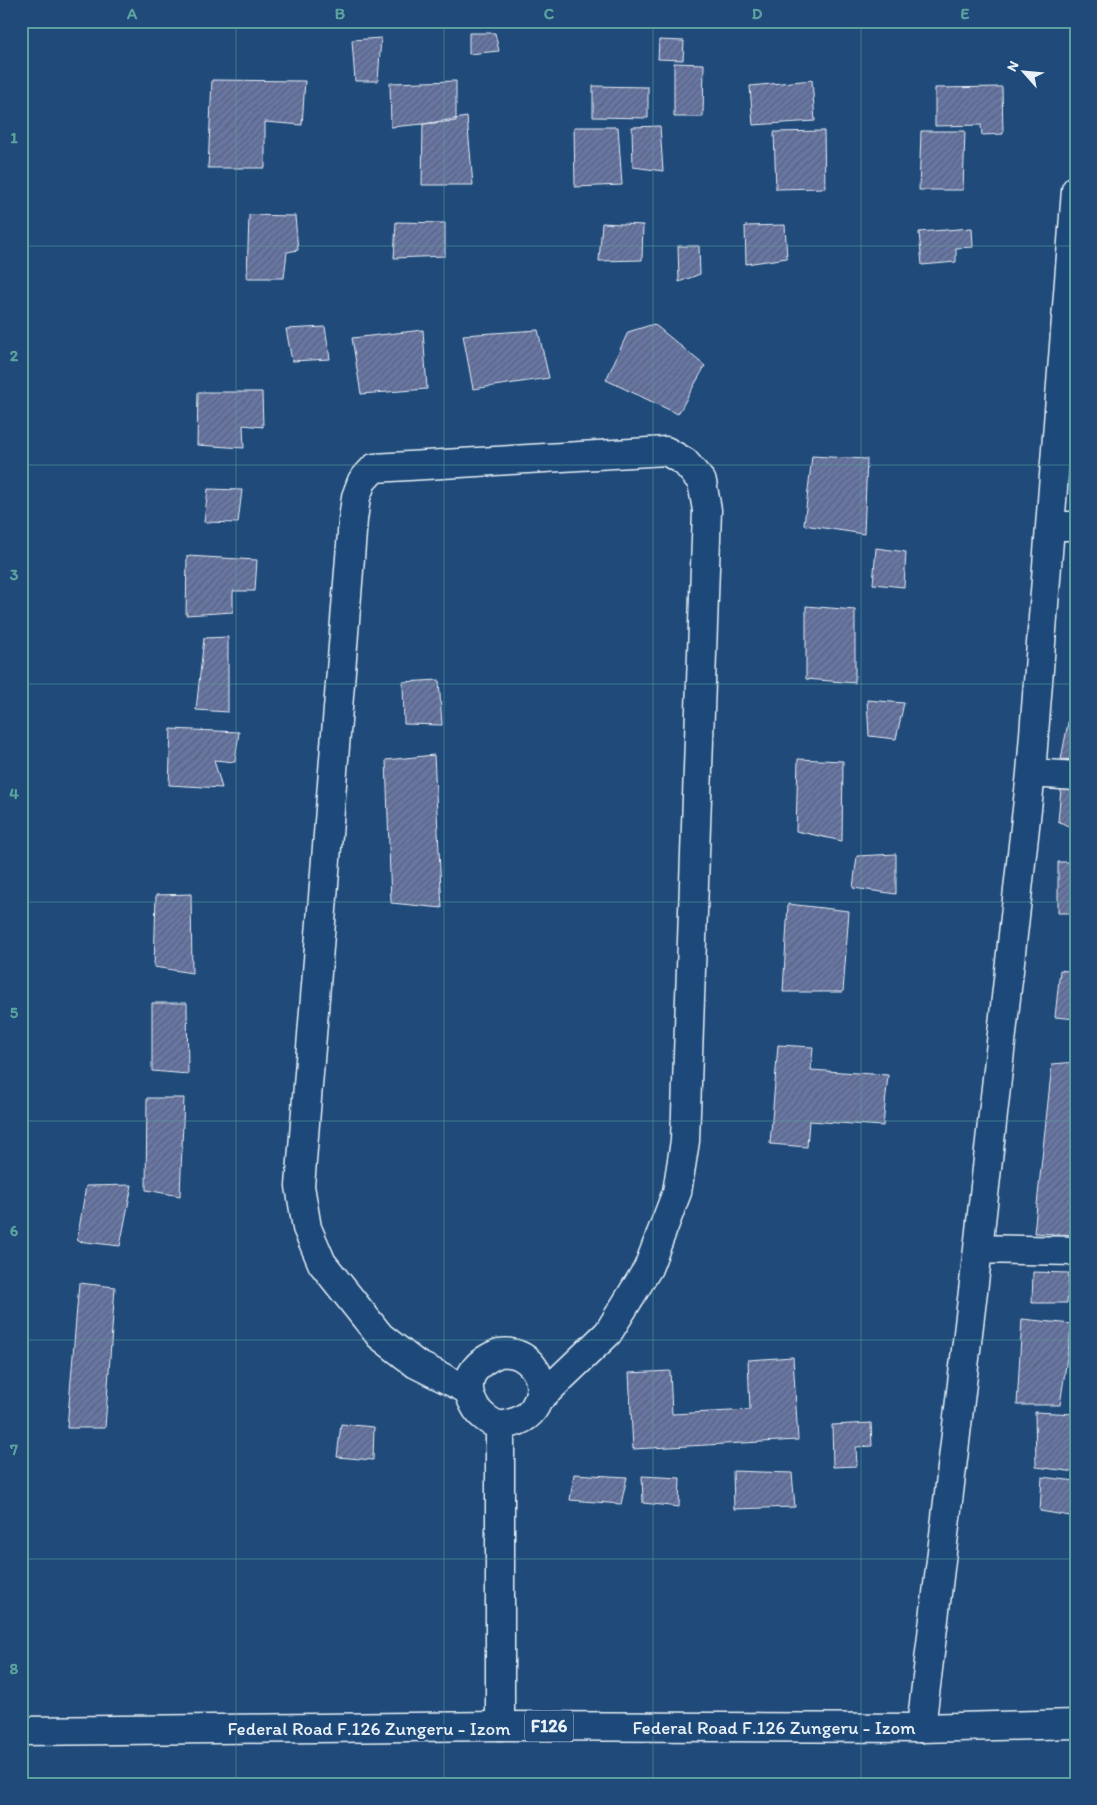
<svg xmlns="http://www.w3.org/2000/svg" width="1097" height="1805" font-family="Itim,sans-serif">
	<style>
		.building { fill: url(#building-hatch); stroke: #e8f1f8 }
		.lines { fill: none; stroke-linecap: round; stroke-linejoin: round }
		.minor-casing { stroke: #e8f1f8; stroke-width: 31 }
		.primary-casing { stroke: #e8f1f8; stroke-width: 31 }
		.minor { stroke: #1f4a7a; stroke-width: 28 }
		.primary { stroke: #1f4a7a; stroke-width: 28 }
		.grid { fill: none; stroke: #5ba19e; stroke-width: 1; stroke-opacity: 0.55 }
		.labels { text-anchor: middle; stroke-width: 4.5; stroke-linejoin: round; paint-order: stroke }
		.shield { fill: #1f4a7a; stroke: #acbfd2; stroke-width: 1 }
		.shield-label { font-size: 18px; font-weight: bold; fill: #e8f1f8 }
		.street-label { font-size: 19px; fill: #e8f1f8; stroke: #1f4a7a }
		.neatline { fill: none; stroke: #5ba19e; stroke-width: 2 }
		.grid-label { font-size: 16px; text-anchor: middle; font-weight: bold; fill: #5ba19e }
	</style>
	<defs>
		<pattern id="building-hatch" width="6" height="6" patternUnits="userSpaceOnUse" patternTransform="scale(1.25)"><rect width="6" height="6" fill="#6876a3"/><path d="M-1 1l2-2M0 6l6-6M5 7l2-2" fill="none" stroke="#59617b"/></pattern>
	</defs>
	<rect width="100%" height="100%" fill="#1f4a7a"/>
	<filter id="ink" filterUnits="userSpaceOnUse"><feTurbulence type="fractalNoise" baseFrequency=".02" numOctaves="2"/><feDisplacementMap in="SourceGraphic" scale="10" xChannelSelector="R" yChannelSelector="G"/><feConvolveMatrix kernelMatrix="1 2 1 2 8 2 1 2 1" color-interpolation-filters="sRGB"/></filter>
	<g filter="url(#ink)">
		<path class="building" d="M469 33H495L499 51 469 54Z
			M381 38 378 81H355L352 40Z
			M659 40 684 41 683 60 658 59Z
			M674 63 704 64 703 117H674Z
			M212 80 305 81 302 125 265 122V168H208Z
			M812 80 815 121 753 125 750 86Z
			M456 81V121L391 127 390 83Z
			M593 86 648 87V118L593 117Z
			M1002 87 1003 134 982 135 981 125 935 126V88Z
			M467 117 473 185H422L423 124Z
			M660 126 663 171 633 167 632 127Z
			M574 127H618L622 185 575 187Z
			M824 131 825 188 776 189 774 132Z
			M921 131H965L963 190H919Z
			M249 215 295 216 298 250 287 252 284 278H247Z
			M396 222 445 223V256L394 258Z
			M602 223 643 225 642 260 599 261Z
			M785 225 787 258 746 264 745 226Z
			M972 228 973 247 956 248V262L922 265 919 232Z
			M678 246H699L700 274 679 282Z
			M654 324 705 366 678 414 606 380 628 332Z
			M325 327 330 359 292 361 286 329Z
			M423 330 427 389 361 394 352 338Z
			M538 330 549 378 473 389 463 335Z
			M198 392H262L263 427 243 425 244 448 197 445Z
			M812 456 867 459 864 534 804 525Z
			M208 489 242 490 238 523 204 522Z
			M876 548 906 552 904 587 873 584Z
			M187 556 257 560 255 591H233V612L186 615Z
			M806 606 855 610V683L806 679Z
			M228 637V712L196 710 204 638Z
			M439 680 442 725 404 724 403 682Z
			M1076 682V760L1061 759Z
			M867 700 904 703 896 739 869 736Z
			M171 729 239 732 235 762 214 760 222 788 169 785Z
			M434 755 442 908 391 903 386 760Z
			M798 759 843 761 842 841 796 831Z
			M1061 788 1076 789V847L1074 829 1058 821Z
			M896 854V894L853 888 857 856Z
			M1058 862H1076V913H1058Z
			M191 894 192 973 154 967 156 895Z
			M788 904 849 911 843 992H783Z
			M1060 970 1076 972V1019L1055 1017Z
			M152 1003H187L188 1074 152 1071Z
			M778 1045 813 1047 811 1070 888 1075 883 1126 809 1121 807 1147 770 1144Z
			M1076 1062V1235L1034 1233 1052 1064Z
			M147 1098H184L180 1196 146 1190Z
			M132 1185 120 1246 77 1241 86 1186Z
			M1033 1272 1069 1273 1067 1303H1032Z
			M79 1283 115 1287 105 1428H67Z
			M1022 1319 1072 1324 1060 1405H1017Z
			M793 1357 798 1440 633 1449 629 1373 670 1371 672 1414 750 1410 748 1360Z
			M1035 1412 1076 1414V1472L1036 1467Z
			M871 1423 872 1446 856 1447 857 1466 833 1467 832 1425Z
			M341 1424 374 1427 373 1460 337 1457Z
			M733 1471 792 1473 795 1507 734 1509Z
			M574 1474 627 1477 621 1504 570 1500Z
			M642 1476 680 1478 679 1507 643 1503Z
			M1042 1477 1076 1481V1517L1040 1511Z"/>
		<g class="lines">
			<g class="minor-casing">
				<path id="minor" d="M1050 526H1076
					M1031 773 1076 776
					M978 1249 1076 1251
					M499 1353C502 1353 507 1352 510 1353 528 1355 543 1374 540 1392 538 1405 531 1416 518 1421 512 1423 505 1426 499 1425 490 1423 479 1414 475 1406 460 1381 474 1363 499 1353Z
					M468 1390 416 1364 380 1336 322 1263 307 1228 300 1186 353 520 356 497 362 481 374 468 666 451 685 462 702 482 707 510 685 1141 677 1192 648 1268 608 1333 538 1400
					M500 1425V1726
					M921 1728 978 1249 1031 773 1076 190"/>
			</g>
			<g class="primary-casing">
				<path id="primary" d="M21 1731 500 1726 921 1728 1076 1724"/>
			</g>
			<use href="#minor" class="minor"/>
			<use href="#primary" class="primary"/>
		</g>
	</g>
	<path class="grid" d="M236 21V1784M444 21V1784M653 21V1784M861 21V1784M21 246H1076M21 465H1076M21 684H1076M21 902H1076M21 1121H1076M21 1340H1076M21 1559H1076"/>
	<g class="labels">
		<rect class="shield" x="525" y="1710.5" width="48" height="31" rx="4"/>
		<g class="shield-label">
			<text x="549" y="1732">F126</text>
		</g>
		<g class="street-label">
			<text x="774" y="1734">Federal Road F.126 Zungeru - Izom</text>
			<text x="369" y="1735">Federal Road F.126 Zungeru - Izom</text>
		</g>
	</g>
	<rect width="1097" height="1805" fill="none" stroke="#1f4a7a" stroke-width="55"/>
	<g transform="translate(1024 72) rotate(297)" stroke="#1f4a7a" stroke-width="4" paint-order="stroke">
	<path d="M0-4L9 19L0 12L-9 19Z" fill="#e8f1f8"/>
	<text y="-8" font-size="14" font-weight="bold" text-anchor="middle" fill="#e8f1f8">N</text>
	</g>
	<rect x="28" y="28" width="1042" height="1750" class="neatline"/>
	<g class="grid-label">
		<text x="132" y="19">A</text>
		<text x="340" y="19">B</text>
		<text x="549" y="19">C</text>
		<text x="757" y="19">D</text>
		<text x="965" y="19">E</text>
		<text x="14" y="143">1</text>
		<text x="14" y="361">2</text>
		<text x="14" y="580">3</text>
		<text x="14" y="799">4</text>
		<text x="14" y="1018">5</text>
		<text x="14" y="1236">6</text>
		<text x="14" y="1455">7</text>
		<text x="14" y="1674">8</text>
	</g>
</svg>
